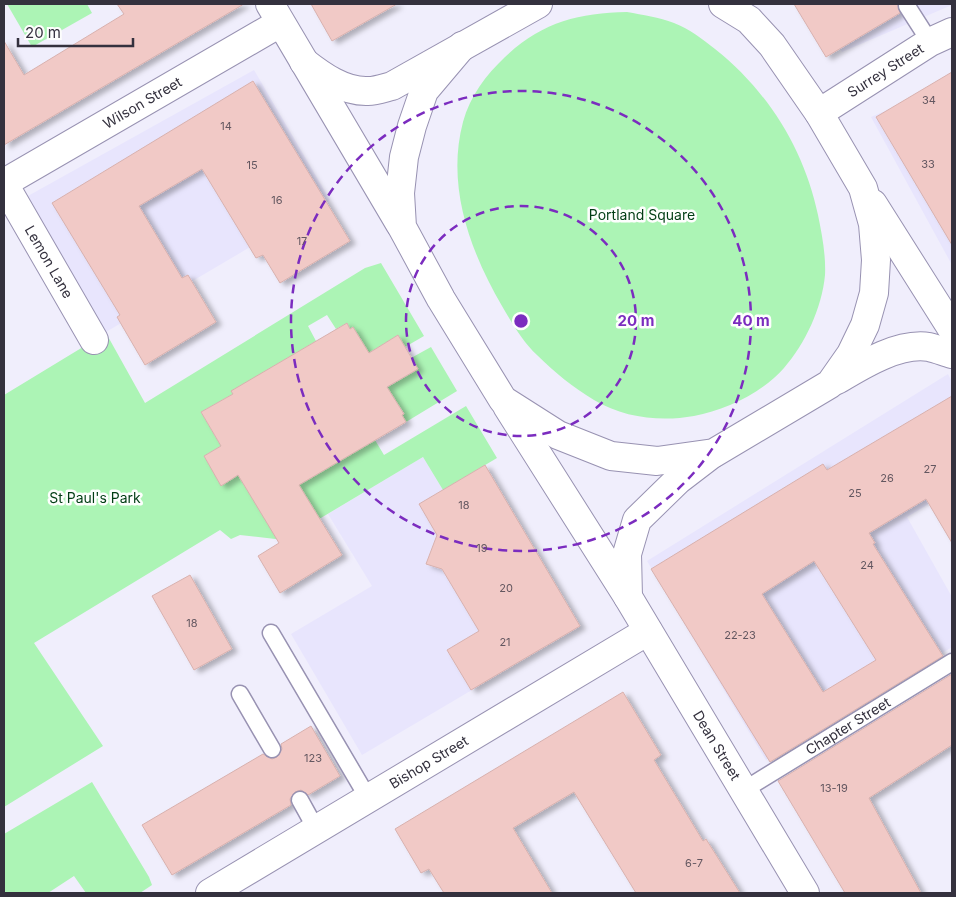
<svg xmlns="http://www.w3.org/2000/svg" width="956" height="897" font-family="Inter,sans-serif">
	<style>
		.built { fill: #e8e5fd }
		.green { fill: #acf4b5 }
		.building { fill: #f1c9c6; stroke: #d8b1ae; fill-rule: evenodd; filter: url(#shadow) }
		.lines { fill: none; stroke-linecap: round; stroke-linejoin: round }
		.lane-casing { stroke: #9892b2; stroke-width: 19 }
		.street-casing { stroke: #9892b2; stroke-width: 30 }
		.lane { stroke: #fff; stroke-width: 16 }
		.street { stroke: #fff; stroke-width: 28 }
		.ring { fill: none; stroke: #7b2cbf; stroke-width: 2.5; stroke-dasharray: 9 6 }
		.labels { text-anchor: middle; stroke-width: 5; stroke-linejoin: round; paint-order: stroke }
		.number-label { font-size: 11px; fill: #635760 }
		.street-label { font-size: 14px; fill: #34313e; stroke: #fdfefd }
		.park-label { font-size: 14px; fill: #013d14; stroke: #fdfefd }
		.centre { fill: #7b2cbf; stroke: #fdfefd; stroke-width: 2.5 }
		.ring-label { font-size: 15px; text-anchor: middle; font-weight: bold; fill: #7b2cbf; stroke: #fdfefd; stroke-width: 5; stroke-linejoin: round; paint-order: stroke }
	</style>
	<defs>
		<filter id="shadow"><feDropShadow dx="5.5" dy="3" stdDeviation="2.5" flood-color="#0004"/></filter>
	</defs>
	<rect width="100%" height="100%" fill="#f0eefc"/>
	<path class="built" d="M811 4H952V5L842 52Z
		M254 70 330 200 89 342 10 206Z
		M952 82V265L871 117Z
		M948 374 952 382V490L907 517 952 597V647L766 760 647 561Z
		M423 457 443 490 485 465 580 626 362 755 291 634 372 586 328 514Z"/>
	<path class="green" d="M7 4H87L92 13 32 47Z
		M627 12C643 15 659 17 674 23 690 29 702 39 715 49 768 91 804 149 818 215 822 234 826 256 825 275 822 308 805 344 784 368 762 393 726 410 694 416 661 422 624 418 594 400 574 388 554 372 537 355 523 342 512 323 502 306 470 251 446 186 463 122 470 96 486 75 505 57 542 22 578 13 627 12Z
		M381 263 424 336 405 347 398 335 366 355 353 327 350 329 347 323 336 329 327 315 308 326 316 341 232 391 233 394 201 412 221 446 204 456 222 485 238 475 257 506 375 440 384 455 466 406 497 458 443 490 423 457 284 540 240 535 231 539 220 530 34 643 103 746 4 807V395L106 333 145 403 365 268Z
		M431 347 457 391 406 422 402 415 404 413 399 406 397 407 386 388 418 369 411 358Z
		M92 782 149 877 152 885 140 893H86L74 876 48 893H4V834Z"/>
	<path class="building" d="M117 4H244L4 145V41L24 75 124 14Z
		M311 4H397L332 41Z
		M794 4H898L900 13 826 57Z
		M952 72V245L876 117Z
		M253 81 350 241 280 283 263 255 256 258 202 169 139 206 182 278 188 275 216 322 145 365 117 317 120 315 52 203Z
		M347 323 350 329 353 327 369 353 398 335 418 369 387 387 404 414 402 415 406 422 299 485 342 555 280 593 258 556 279 543 238 475 221 486 204 456 221 446 201 412 233 394 231 391Z
		M952 396V543L926 499 869 533 875 543 873 544 943 656 770 762 651 569 823 464 827 470ZM814 561 876 660 823 692 762 594Z
		M485 465 580 626 471 690 447 650 479 631 442 569 426 564 437 535 419 504Z
		M190 575 232 649 194 670 152 596Z
		M952 674V745L869 798 921 893H845L778 781Z
		M623 692 661 755 654 760 703 841 706 839 740 893H636L574 792 513 828 552 893H444L429 869 421 873 395 829Z
		M311 726 340 776 308 795 301 790 295 792 290 799 291 805 172 875 142 825 263 754 272 759 277 757 282 749 281 744Z"/>
	<g class="lines">
		<g class="lane-casing">
			<g id="lane">
				<path d="M907 6 930 42"/>
				<path d="M271 633 368 798"/>
				<path d="M240 694 272 749"/>
				<path id="s1" d="M744 790 952 662"/>
				<path d="M300 800 316 829"/>
			</g>
		</g>
		<g class="street-casing">
			<g id="street">
				<path d="M270 4 400 224"/>
				<path d="M462 46 424 91 412 126 404 157 400 193 402 227 441 299 503 400 558 435 611 456 657 461 714 453 830 384 851 354 865 325 874 293 876 260 873 224 863 188 819 113 772 45 749 20 723 4"/>
				<path d="M304 62C322 76 344 92 368 91 376 91 384 88 392 86L538 4"/>
				<path id="s2" d="M819 113 930 42 952 32"/>
				<path id="s3" d="M4 183 280 23"/>
				<path id="s4" d="M4 184 94 340"/>
				<path d="M873 204 952 329"/>
				<path d="M837 380C862 365 899 342 929 347 937 349 945 352 952 354"/>
				<path id="s5" d="M507 406 628 597 805 893"/>
				<path d="M628 597 627 554 637 520 678 480 712 454"/>
				<path id="s6" d="M210 893 648 631"/>
			</g>
		</g>
		<use href="#lane" class="lane"/>
		<use href="#street" class="street"/>
	</g>
	<g class="ring">
		<circle cx="521" cy="321" r="115"/>
		<circle cx="521" cy="321" r="230"/>
	</g>
	<g class="labels">
		<g class="number-label">
			<text x="929" y="104">34</text>
			<text x="226" y="130">14</text>
			<text x="928" y="168">33</text>
			<text x="252" y="169">15</text>
			<text x="277" y="204">16</text>
			<text x="302" y="245">17</text>
			<text x="930" y="473">27</text>
			<text x="887" y="482">26</text>
			<text x="855" y="497">25</text>
			<text x="464" y="509">18</text>
			<text x="482" y="552">19</text>
			<text x="867" y="569">24</text>
			<text x="506" y="592">20</text>
			<text x="192" y="627">18</text>
			<text x="740" y="639">22-23</text>
			<text x="505" y="646">21</text>
			<text x="313" y="762">123</text>
			<text x="834" y="792">13-19</text>
			<text x="694" y="867">6-7</text>
		</g>
		<g class="street-label">
			<text dy="5" stroke="none"><textPath href="#s2" startOffset="79">Surrey Street</textPath></text>
			<text dy="5" stroke="none"><textPath href="#s3" startOffset="160">Wilson Street</textPath></text>
			<text dy="5" stroke="none"><textPath href="#s4" startOffset="90">Lemon Lane</textPath></text>
			<text dy="5" stroke="none"><textPath href="#s1" startOffset="122">Chapter Street</textPath></text>
			<text dy="5" stroke="none"><textPath href="#s5" startOffset="399">Dean Street</textPath></text>
			<text dy="5" stroke="none"><textPath href="#s6" startOffset="255">Bishop Street</textPath></text>
		</g>
		<g class="park-label">
			<text x="642" y="220">Portland Square</text>
			<text x="95" y="503">St Paul's Park</text>
		</g>
	</g>
	<circle cx="521" cy="321" r="8" class="centre"/>
	<g class="ring-label">
		<text x="636" y="326">20 m</text>
		<text x="751" y="326">40 m</text>
	</g>
	<rect width="956" height="897" fill="none" stroke="#34313e" stroke-width="10"/>
	<path d="M18 38v8h115v-8" fill="none" stroke="#34313e" stroke-width="2.5"/>
	<text x="25" y="38" font-size="15" fill="#34313e" stroke="#fdfefd" stroke-width="4" paint-order="stroke">20 m</text>
</svg>
